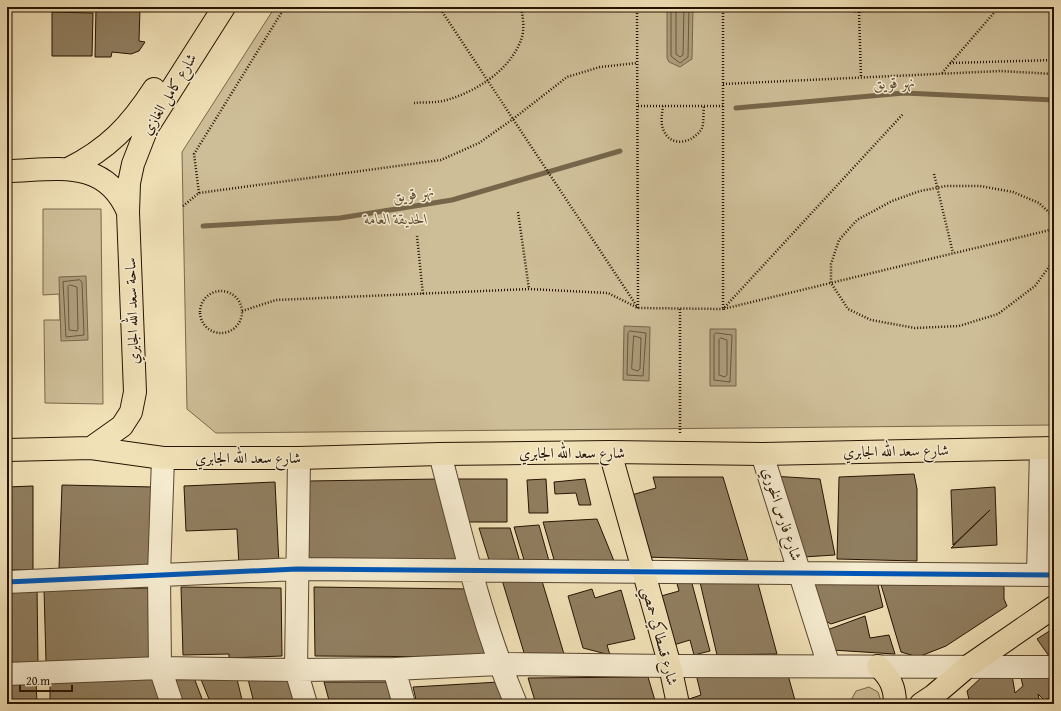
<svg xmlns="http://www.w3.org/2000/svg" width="1061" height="711" font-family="'Gentium Book Plus',Amiri,serif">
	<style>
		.green { fill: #cebe98; stroke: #7a684c }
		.water { fill: #ac9b79; stroke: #766549 }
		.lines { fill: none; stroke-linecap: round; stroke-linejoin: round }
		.shore { stroke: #69573d; stroke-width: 1 }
		.stream { stroke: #766549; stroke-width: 5 }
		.building { fill: #907e60; stroke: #261301 }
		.minor-casing { stroke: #59462e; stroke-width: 24 }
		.major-casing { stroke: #261301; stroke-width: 24 }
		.path { stroke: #261301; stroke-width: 2.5; stroke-dasharray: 1 2; stroke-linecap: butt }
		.minor { stroke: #f6ecd0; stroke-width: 22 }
		.major { stroke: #f1e1b7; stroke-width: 22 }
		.cycleway-casing { stroke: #f6ecd0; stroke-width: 8 }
		.cycleway { stroke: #0057b8; stroke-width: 5 }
		.labels { text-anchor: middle; stroke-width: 3; stroke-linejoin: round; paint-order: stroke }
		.street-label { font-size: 15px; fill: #261301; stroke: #f6ecd0 }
		.park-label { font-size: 15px; font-style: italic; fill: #614f36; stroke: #f6ecd0 }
		.water-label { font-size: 16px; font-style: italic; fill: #625037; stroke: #f6ecd0 }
	</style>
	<rect width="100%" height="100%" fill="#f1e1b7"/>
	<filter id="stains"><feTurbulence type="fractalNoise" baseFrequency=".005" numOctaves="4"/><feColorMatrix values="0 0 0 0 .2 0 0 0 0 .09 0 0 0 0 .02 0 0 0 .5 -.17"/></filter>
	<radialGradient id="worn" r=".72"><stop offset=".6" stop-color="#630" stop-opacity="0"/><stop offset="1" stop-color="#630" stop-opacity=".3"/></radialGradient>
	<path class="green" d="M275 7H1054V425L216 433 187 409 182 152Z
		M43 209H101L103 404 45 403 44 320H60L59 294 43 295Z
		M869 687 878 692 882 704H851V700L856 691Z"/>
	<path class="water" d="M667 7H693L692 59 680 67 669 62 667 58Z
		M86 276 88 340 61 341 59 277Z
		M624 326 650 327 649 381 623 380Z
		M710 329H736V386H710Z"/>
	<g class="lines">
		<path class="shore" d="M671 7V56L680 63 688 57 689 7
			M676 7V54L680 57 683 55 684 7
			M80 280 82 282 84 335 66 337 63 282Z
			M70 285 77 287 78 329 77 331 69 330 68 287Z
			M630 331 646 333 643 376 627 375 628 333Z
			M716 333 732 335 730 382 714 380V335Z
			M634 336 641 338 640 369 638 371 632 369Z
			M721 338 727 340V375L725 377 719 375V340Z"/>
		<path class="stream" d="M736 108 904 93 1054 100
			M203 226 340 218 452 200 620 151"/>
	</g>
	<path class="building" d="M96 7H140L139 41 145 42 139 51 131 54 112 52 111 57H95Z
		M52 12 93 13 92 56H52Z
		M7 38H9V48H7Z
		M914 474 917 489V561L837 559 839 477Z
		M772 476 820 479 835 555 803 557Z
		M653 477H723L748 560 644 557 628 496 656 488Z
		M439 479 461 564 308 563V481Z
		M451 479H507V522H466Z
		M546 479 548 513H529L527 480Z
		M585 479 591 505H579L576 493 555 494 554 482Z
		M275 482 279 564 239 566 237 529 186 531 184 486Z
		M62 485 154 487 152 569 59 568Z
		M33 486V570H7V487Z
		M995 487 997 545 951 548 990 510 953 545 951 490Z
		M597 519 614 561 555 563 543 522Z
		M539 525 549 561 525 563 514 527Z
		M479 528H510L520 562 490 563Z
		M690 576 710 651 694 655 690 640 667 647 654 598 679 591 676 580Z
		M699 578 757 580 777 654 717 655Z
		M879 578 1002 581 1004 588V599L1007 606 946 646 918 657 901 652Z
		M809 579 877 581 883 607 831 624 820 618Z
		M502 580 542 581 564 654 525 656Z
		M37 587 38 663H7V588Z
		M181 587 281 588 282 656 229 658V654L183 655Z
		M314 587 470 589 490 657 315 656Z
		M151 588 153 662H46L44 589Z
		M592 589 595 598 621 590 635 639 607 645 610 655 583 648 568 596Z
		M865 616 870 638 889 635 895 654 832 650 827 630Z
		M1054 628V659H1051L1037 639Z
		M1054 667V701L1051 698 1044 700 1038 694 1040 704H970L967 691 984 675 1011 669 1015 693 1023 686 1020 674Z
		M696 674 788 675 796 704H687L686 700 701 695Z
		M193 675 204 704H182L170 676Z
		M200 677 237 679 243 704H211Z
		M648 677 656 704H536L528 678Z
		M155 678 164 704H50V680Z
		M248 679 290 680 297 703H254Z
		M7 680H36L37 704H7Z
		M324 682H393L399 704H330Z
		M499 682 506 704H417L413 687Z"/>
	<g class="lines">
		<g class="minor-casing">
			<path id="minor" d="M440 454C462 538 482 624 516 704
				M762 454 829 666
				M163 458 159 575 160 668 172 704
				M299 458 296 670 306 704
				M1038 575 1041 449
				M7 582 297 569 1054 575
				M394 669 404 704
				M7 674 160 668 296 670 394 669 499 664 670 666 1054 667"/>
		</g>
		<g class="major-casing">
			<path id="major" d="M68 169C108 149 130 126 154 89
				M7 171C56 170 105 157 128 212L135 392 131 412 122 426 91 448
				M128 212 129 183 133 164 147 128 224 7
				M7 450 91 448 163 458H299L440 454 610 452 762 454 1054 448
				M610 452 670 666 678 704
				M878 666C890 677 895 687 895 704
				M921 704 933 696 967 667 1054 607"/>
		</g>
		<path class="path" d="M439 7 638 308
			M637 7 638 308
			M723 7V309L1054 229
			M840 7C851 12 863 14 873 7
			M859 12 861 77
			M950 63 1054 60
			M942 73 999 7
			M723 84 1000 71 1054 74
			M414 103C424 102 437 103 447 100 477 91 510 70 521 40 525 30 523 17 521 7
			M638 106H723
			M663 106C662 114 660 124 664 131 671 148 694 143 702 128 704 123 703 113 704 106
			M934 174 953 253
			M199 193 194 154 285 7
			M183 206 199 193 441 160 479 143 513 119 567 77 600 67 637 63
			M518 212 529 289
			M1054 217 1039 203 1013 192 980 186H946L920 191 892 201 857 220 839 240 831 264V283L848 309 871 320 915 328 959 326 998 314 1035 286 1054 260
			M417 236 423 295
			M200 312a21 21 0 1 1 42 0a21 21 0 1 1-42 0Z
			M680 309V435
			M242 311 276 300 529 289 608 293 638 308 723 309 903 114"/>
		<use href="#minor" class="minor"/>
		<use href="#major" class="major"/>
		<g class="cycleway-casing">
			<path id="cycleway" d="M7 582 297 569 1054 575"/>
		</g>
		<use href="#cycleway" class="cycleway"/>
	</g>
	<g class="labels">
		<g class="street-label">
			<text transform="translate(169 94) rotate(-59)" y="5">شارع كامل الغازي</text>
			<text transform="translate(132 311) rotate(-92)" y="5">ساحة سعد الله الجابري</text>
			<text transform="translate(896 451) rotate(-1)" y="5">شارع سعد الله الجابري</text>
			<text x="572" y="458">شارع سعد الله الجابري</text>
			<text x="248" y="463">شارع سعد الله الجابري</text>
			<text transform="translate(782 514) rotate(72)" y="5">شارع فارس الخوري</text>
			<text transform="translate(660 636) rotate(75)" y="5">شارع قسطاكي حمصي</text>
		</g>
		<g class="park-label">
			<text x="396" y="224">الحديقة العامة</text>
		</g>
		<g class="water-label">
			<text transform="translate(894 82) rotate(-3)" y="6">نهر قويق</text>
			<text transform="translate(413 193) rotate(-9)" y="6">نهر قويق</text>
		</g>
	</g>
	<rect width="1061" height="711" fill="none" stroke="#f1e1b7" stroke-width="24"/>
	<rect x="8" y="8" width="1045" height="695" fill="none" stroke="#261301" stroke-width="2"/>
	<rect x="12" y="12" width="1037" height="687" fill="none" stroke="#261301"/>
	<path d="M20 685v6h52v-6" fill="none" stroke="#261301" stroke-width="2"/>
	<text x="26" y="685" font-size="12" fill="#261301" stroke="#f6ecd0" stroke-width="3" paint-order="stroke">20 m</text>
	<rect width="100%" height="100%" filter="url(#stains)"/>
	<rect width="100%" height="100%" fill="url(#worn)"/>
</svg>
